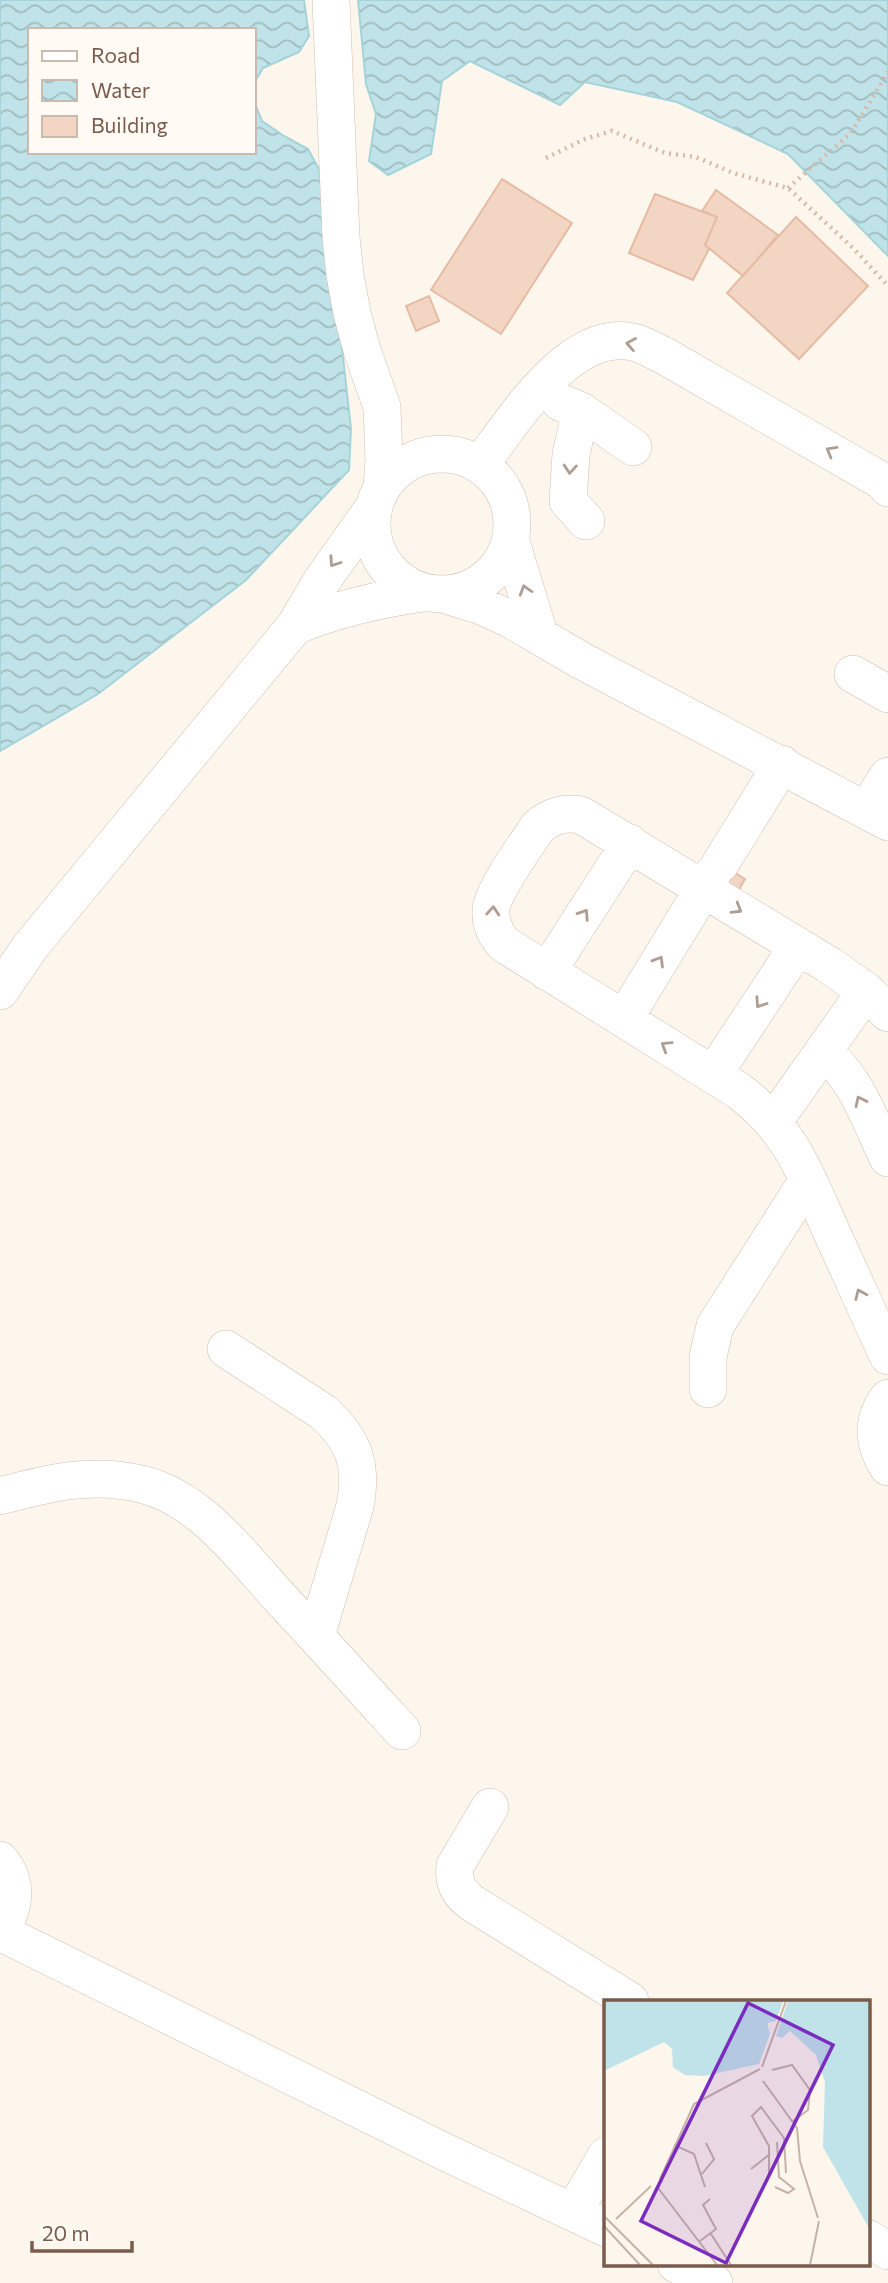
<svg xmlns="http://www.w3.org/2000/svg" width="888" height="2283" font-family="Commissioner,sans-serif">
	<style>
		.water { fill: url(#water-waves); stroke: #a5d3da; stroke-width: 2 }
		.building { fill: #f3d5c3; stroke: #e6bba3; stroke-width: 2 }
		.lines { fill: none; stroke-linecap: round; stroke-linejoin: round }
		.minor-casing { stroke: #d1beb0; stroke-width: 38 }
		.path { stroke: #d9b8a5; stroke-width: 4.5; stroke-dasharray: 2 5; stroke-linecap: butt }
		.minor { stroke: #fff; stroke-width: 37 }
		.oneway { stroke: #af9d94 }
		.inset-road { fill: none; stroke: #c5b3a7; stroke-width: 2 }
		.view { fill: #7b2cbf; fill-opacity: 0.15; stroke: #7b2cbf; stroke-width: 3.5 }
		.inset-edge { fill: none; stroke: #7a5c4d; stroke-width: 3.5 }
	</style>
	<defs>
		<pattern id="water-waves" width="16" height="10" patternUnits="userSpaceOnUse" patternTransform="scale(1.75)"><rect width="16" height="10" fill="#bfe3e8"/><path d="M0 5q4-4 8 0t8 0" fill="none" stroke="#a0bbbe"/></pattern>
	</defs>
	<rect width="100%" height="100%" fill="#fdf6ec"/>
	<path class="water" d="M0 0H304L309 36 299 52 263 68 254 83V30H30V152H254V101L262 121 284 136 308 149 319 169 336 294 351 429 349 470 246 580 98 694 0 751Z
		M358 0H888V256L788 154 677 102 585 82 560 105 470 61 442 81 431 154 388 175 369 161 376 114 366 84Z"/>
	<path class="building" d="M502 179 572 223 501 334 431 290Z
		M716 190 778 235 743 276 705 245 717 217 702 211Z
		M655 194 717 217 705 245 709 249 693 280 629 253Z
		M796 217 868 286 799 359 727 293Z
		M429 296 439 321 416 331 406 306Z
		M708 856 745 879 738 891 701 869Z"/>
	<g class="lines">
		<g class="minor-casing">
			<path id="minor" d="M331 0 341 237 345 275 352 313 362 350 382 407 384 460 382 487
				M560 402 581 411 633 447
				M581 411 571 454 568 501 586 521
				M372 524a70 70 0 1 1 140 0a70 70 0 1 1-140 0Z
				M480 465C513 422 569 328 633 342 643 344 654 351 663 355L884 482 888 488
				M511 542 540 637
				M446 595 479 605 510 619 582 661 888 822
				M295 626C337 609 379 599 424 593
				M853 674 888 694
				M867 809 888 776
				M720 864 782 764
				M547 972 630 843
				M0 991 30 947 295 626 319 585 374 507
				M888 1013 866 991 829 965 581 815C564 812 551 816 538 827 526 845 494 889 491 909 490 923 495 934 504 944L739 1091C792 1131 806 1175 832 1233 851 1274 869 1315 888 1356
				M624 1019 712 875
				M823 1052C856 1076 870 1121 888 1158
				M713 1075 798 946
				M774 1121 866 991
				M226 1349 323 1412C354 1440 363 1465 355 1506L316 1636
				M708 1389V1357L715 1326 808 1180
				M888 1398C871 1421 873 1444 888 1467
				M0 1496C48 1483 92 1472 141 1484 201 1498 243 1558 283 1601 323 1644 362 1687 402 1731
				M490 1807 455 1866C453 1882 458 1893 472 1903L630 2001
				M0 1860C18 1881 16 1908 0 1929
				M0 1932 445 2152 606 2228
				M574 2211 606 2156
				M869 2239 888 2251
				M676 2264 714 2283"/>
		</g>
		<path class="path" d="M546 158 585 139 612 131 665 153 696 157 733 173 788 188 854 249 888 286
			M788 188 851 133 888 72"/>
		<use href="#minor" class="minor"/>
	</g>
	<defs><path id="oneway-chevron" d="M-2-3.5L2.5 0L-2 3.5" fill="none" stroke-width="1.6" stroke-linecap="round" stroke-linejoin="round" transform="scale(1.75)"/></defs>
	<g class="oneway">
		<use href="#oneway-chevron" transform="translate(631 344) rotate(-170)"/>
		<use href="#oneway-chevron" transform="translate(831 451) rotate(-150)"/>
		<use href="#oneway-chevron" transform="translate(570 469) rotate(94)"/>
		<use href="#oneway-chevron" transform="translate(334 562) rotate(124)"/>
		<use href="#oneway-chevron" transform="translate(525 590) rotate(-107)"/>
		<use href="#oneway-chevron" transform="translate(737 909) rotate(31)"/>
		<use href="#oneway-chevron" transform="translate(493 911) rotate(-86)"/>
		<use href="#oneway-chevron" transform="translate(584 914) rotate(-57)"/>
		<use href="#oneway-chevron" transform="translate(659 961) rotate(-59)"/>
		<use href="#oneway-chevron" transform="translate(760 1003) rotate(124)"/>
		<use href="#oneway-chevron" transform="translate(666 1046) rotate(-148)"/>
		<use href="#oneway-chevron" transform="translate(860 1101) rotate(-116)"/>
		<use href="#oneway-chevron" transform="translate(860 1294) rotate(-114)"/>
	</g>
	<g transform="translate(604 2000)">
		<rect width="266" height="266" fill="#fdf6ec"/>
		<path d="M0 1H179L172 21 163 23 166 34 155 64 100 76 81 75 69 67 68 49 60 42 0 71ZM184 1H266V230L219 147 221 82 212 55 186 31 178 38 172 36Z" fill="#bfe3e8"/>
		<path class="inset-road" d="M158 67 182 1M168 70 188 65 206 90 204 110 189 121M159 81 193 128 196 161 214 218M70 145 90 154 101 187M147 169 166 154M98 174 110 159 102 143M165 178V146L148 116 157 107 180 138 182 173M56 179 90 104 156 69M171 187 184 193 190 189 175 177 173 142M54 188 113 265M0 216 49 265M12 219 47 186M0 226 36 265M107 234 127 265M96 241 112 229 99 205 106 199M206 265 215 221"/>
		<path class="view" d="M144 3 229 45 122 263 37 221Z"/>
		<rect width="266" height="266" class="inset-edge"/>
	</g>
	<rect x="28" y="28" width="228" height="126" fill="#fffaf3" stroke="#cabbb1" stroke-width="2"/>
	<rect x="42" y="51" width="35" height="10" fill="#ffffff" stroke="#cabbb1" stroke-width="2"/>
	<text x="91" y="63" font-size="21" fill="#7a5c4d">Road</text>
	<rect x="42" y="80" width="35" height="21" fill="url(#water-waves)" stroke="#cabbb1" stroke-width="2"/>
	<text x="91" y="98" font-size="21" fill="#7a5c4d">Water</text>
	<rect x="42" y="116" width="35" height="21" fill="#f3d5c3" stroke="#cabbb1" stroke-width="2"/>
	<text x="91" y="133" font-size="21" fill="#7a5c4d">Building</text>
	<path d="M32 2241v10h100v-10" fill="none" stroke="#7a5c4d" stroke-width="3.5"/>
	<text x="42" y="2241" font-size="21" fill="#7a5c4d" stroke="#fffaf3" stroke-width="5" paint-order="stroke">20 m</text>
</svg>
